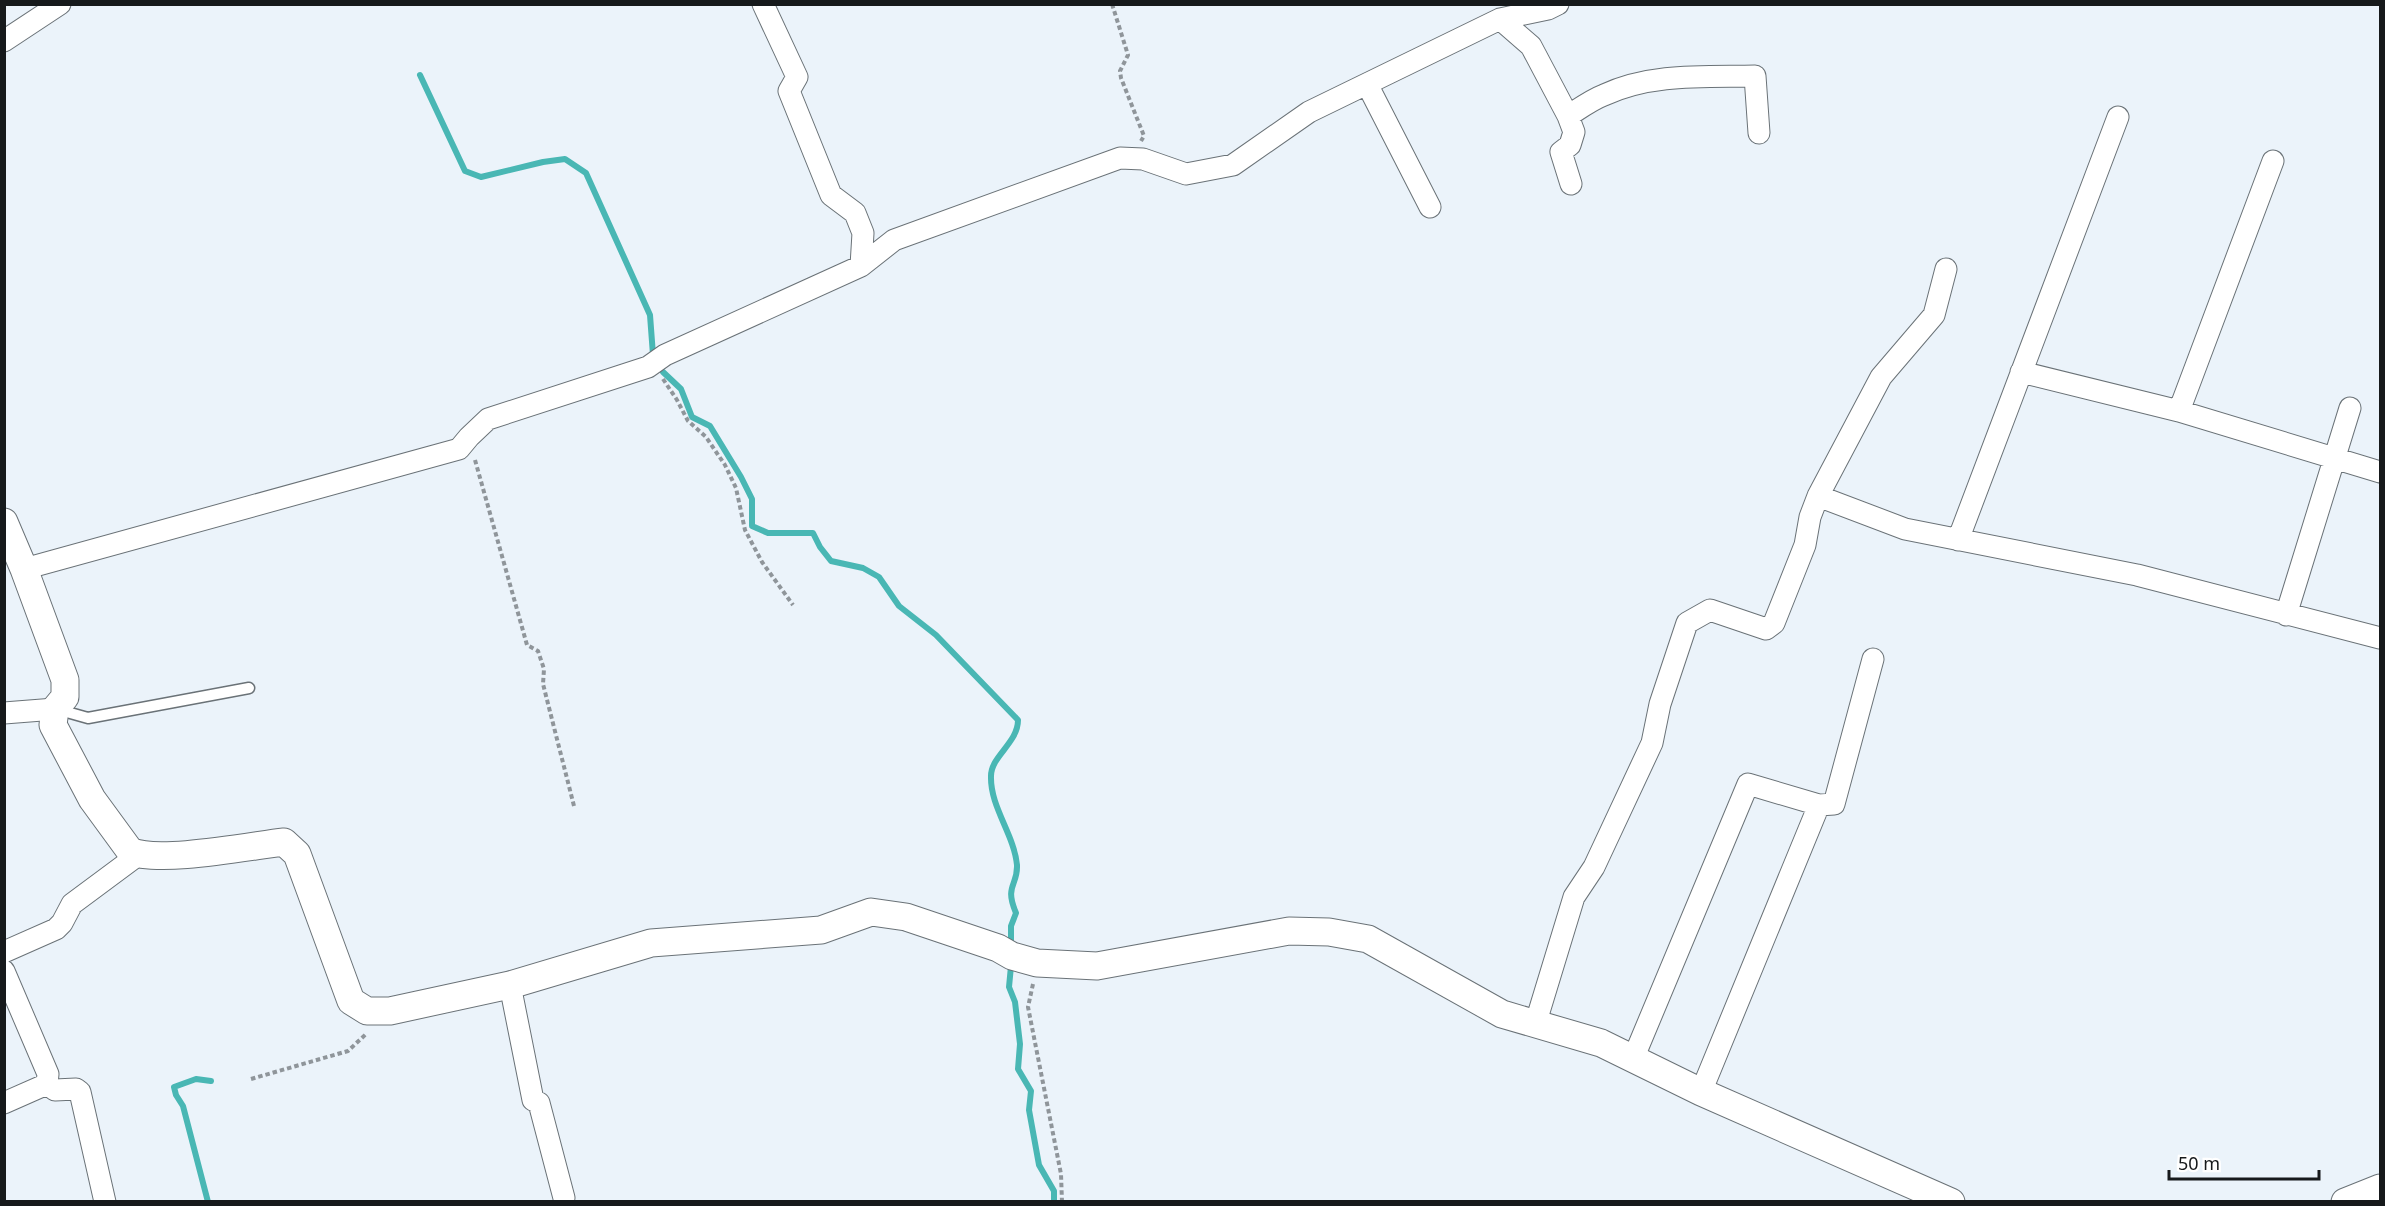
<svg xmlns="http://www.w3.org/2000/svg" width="2385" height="1206" font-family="'Noto Sans',sans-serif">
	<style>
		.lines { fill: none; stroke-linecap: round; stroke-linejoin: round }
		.stream { stroke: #49b7b4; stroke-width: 6 }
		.service-casing { stroke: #6a7277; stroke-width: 13 }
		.minor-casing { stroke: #6a7277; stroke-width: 23 }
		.tertiary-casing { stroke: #6a7277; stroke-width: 29 }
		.path { stroke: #8f959a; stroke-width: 4; stroke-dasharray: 4.5 3; stroke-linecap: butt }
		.service { stroke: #fff; stroke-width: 10 }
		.minor { stroke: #fff; stroke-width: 21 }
		.tertiary { stroke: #fff; stroke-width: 27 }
	</style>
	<rect width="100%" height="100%" fill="#ebf3fa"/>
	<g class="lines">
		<path class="stream" d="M420 75 465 171 481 177 543 162 565 159 586 173 650 315 653 355
			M663 372 681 389 692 417 710 426 741 477 752 499V526L768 533H813L820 547 831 561 863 568 879 577 899 606 936 635 1018 720C1018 743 991 756 991 776 990 807 1014 834 1017 865 1018 886 1004 885 1016 913L1011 926V946
			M1011 966 1009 987 1015 1002 1020 1044 1018 1069 1031 1091 1029 1110 1039 1165 1054 1191V1202
			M208 1202 183 1106 176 1095 174 1087 196 1079 211 1081"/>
		<g class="service-casing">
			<path id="service" d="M56 709 88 718 249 688"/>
		</g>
		<g class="minor-casing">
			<path id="minor" d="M763 4 797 77 789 91 831 195 855 213 863 233 861 266
				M1500 19 1531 46 1568 116 1574 132 1570 145 1561 152 1571 184
				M4 41 60 4
				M1367 84 1430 207
				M1568 116C1579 109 1591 100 1604 95 1651 73 1704 77 1755 76L1759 133
				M2021 372 2179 411 2380 472
				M2179 411 2273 161
				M1818 496 1905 529 2137 575 2380 638
				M1958 540 2118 117
				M24 569 459 449 469 437 488 419 648 367 665 355 861 266 894 240 1120 158 1143 159 1186 174 1233 165 1309 112 1500 19 1548 9 1558 4
				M2286 615 2350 408
				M4 713 55 709
				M4 952 56 929 62 923 72 904 138 855
				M4 971 48 1074 47 1084 4 1103
				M510 985 533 1100 539 1103 564 1198
				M1535 1025 1574 897 1594 867 1652 743 1660 704 1687 623 1710 610 1766 629 1774 623 1805 545 1810 517 1818 496 1881 377 1934 315 1946 269
				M1633 1059 1748 784 1819 805 1834 804 1873 659
				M47 1084 55 1090 76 1089 80 1092 105 1202
				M1701 1092 1819 805"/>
		</g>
		<g class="tertiary-casing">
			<path id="tertiary" d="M4 522 24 569 65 680V697L55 709 53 725 92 799 130 851C158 864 250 846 284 842L297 854 351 1001 367 1011H390L510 985 651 943 821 930 871 912 906 917 998 948 1012 956 1037 963 1097 966 1289 931 1329 932 1368 939 1502 1014 1601 1043 1701 1092 1951 1202
				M2345 1202 2380 1188"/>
		</g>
		<path class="path" d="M1112 4 1128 55 1120 71 1121 78 1144 136 1141 141
			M663 379 677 400 688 421 706 437 725 465 736 488 745 530 762 562 793 605
			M475 460 527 645 538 651 544 669 543 684 574 806
			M1033 984 1028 1007 1061 1174 1062 1202
			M251 1079 348 1051 366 1034"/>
		<use href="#service" class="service"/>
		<use href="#minor" class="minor"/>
		<use href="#tertiary" class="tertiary"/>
	</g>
	<rect width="2385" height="1206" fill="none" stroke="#16191b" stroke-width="12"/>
	<path d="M2169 1170v9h150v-9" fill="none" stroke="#16191b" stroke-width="3"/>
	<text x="2178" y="1170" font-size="18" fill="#16191b" stroke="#ffffff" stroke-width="4.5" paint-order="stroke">50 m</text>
</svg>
